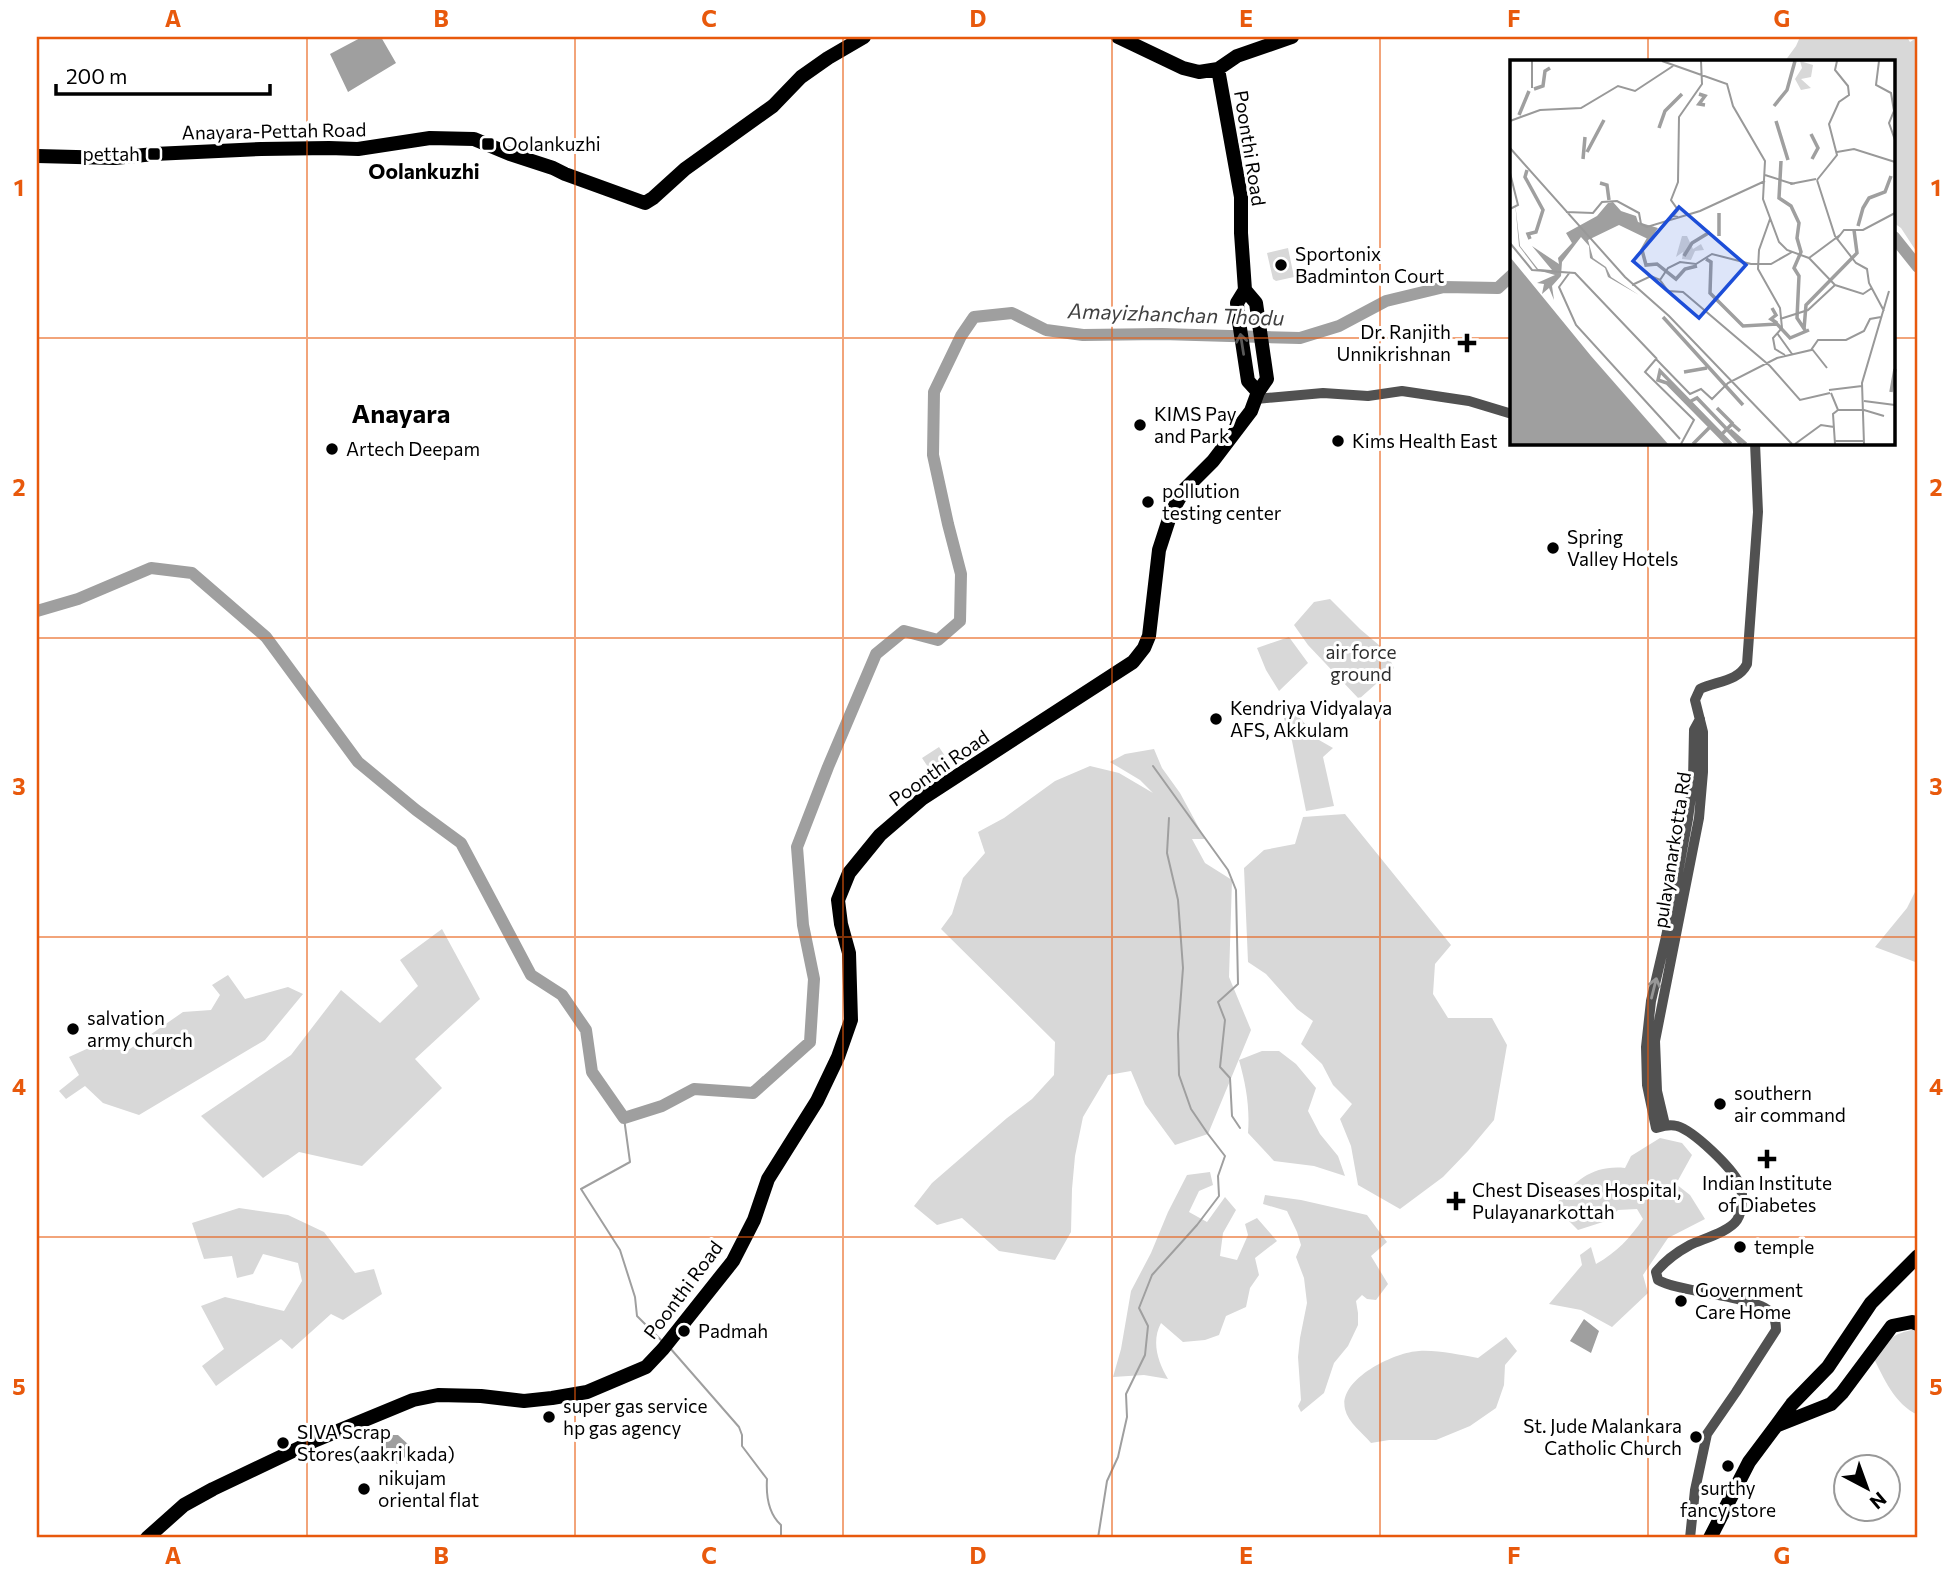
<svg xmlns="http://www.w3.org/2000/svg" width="1955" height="1575" font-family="Commissioner,sans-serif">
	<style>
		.green { fill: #d8d8d8 }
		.water { fill: #9f9f9f }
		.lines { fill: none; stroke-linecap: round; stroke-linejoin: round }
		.stream { stroke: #9f9f9f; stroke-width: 2 }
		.river { stroke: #9f9f9f; stroke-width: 12 }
		.minor { stroke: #515151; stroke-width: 10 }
		.major { stroke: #000; stroke-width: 14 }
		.oneway { stroke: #595959 }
		.oneway2 { stroke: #979797 }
		.grid { fill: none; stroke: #e8590c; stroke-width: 2; stroke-opacity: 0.55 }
		.poi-dot { fill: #000; stroke: #fff; stroke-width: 2.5 }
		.labels { text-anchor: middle; stroke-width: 6; stroke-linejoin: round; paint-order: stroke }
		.street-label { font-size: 19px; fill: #000; stroke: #fff }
		.poi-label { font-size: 19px; fill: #000; stroke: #fff; text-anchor: start }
		.park-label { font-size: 19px; fill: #2f2f2f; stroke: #fff }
		.neighbourhood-label { font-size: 21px; font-weight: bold; fill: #000; stroke: #fff }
		.water-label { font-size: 21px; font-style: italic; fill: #404040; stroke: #fff }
		.district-label { font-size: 26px; font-weight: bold; fill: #000; stroke: #fff }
		.inset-river { fill: none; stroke: #9f9f9f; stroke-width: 3.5 }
		.inset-road { fill: none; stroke: #999; stroke-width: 2 }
		.view { fill: #1d4ed8; fill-opacity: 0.15; stroke: #1d4ed8; stroke-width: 3.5 }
		.inset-edge { fill: none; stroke: #000; stroke-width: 3.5 }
		.neatline { fill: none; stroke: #e8590c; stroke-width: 2.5 }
		.grid-label { font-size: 23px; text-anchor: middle; font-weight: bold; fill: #e8590c }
	</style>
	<rect width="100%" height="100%" fill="#fff"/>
	<path class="green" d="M1800 37H1907L1910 42 1918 37V254L1901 228 1894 223V61H1785L1796 46Z
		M1288 248 1294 277 1276 281 1273 279 1267 253Z
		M1330 599 1360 629 1386 651 1394 668 1359 699 1308 645 1294 625 1314 602Z
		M1289 637 1308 663 1279 691 1266 670 1257 648Z
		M1287 703 1319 740 1333 748 1323 757 1334 806 1306 811 1292 741 1281 710Z
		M939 747 951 765 945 772 936 779 922 758Z
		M1154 749 1162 768 1180 793 1205 839H1192L1205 863 1232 880 1229 977 1251 1030 1208 1134 1175 1145 1145 1104 1131 1071 1108 1075 1083 1117 1075 1156 1072 1189 1071 1232 1055 1260 999 1251 962 1218 937 1225 914 1206 932 1183 1007 1118 1032 1099 1054 1075 1055 1042 941 929 952 914 963 878 985 853 978 832 1004 818 1055 781 1090 766 1119 773 1153 793 1140 780 1110 762 1125 754Z
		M1345 814 1451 945 1435 964 1433 994 1448 1018H1492L1507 1045 1494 1120 1468 1151 1443 1177 1400 1209 1358 1185 1351 1146 1340 1119 1352 1104 1333 1085 1322 1064 1301 1044 1313 1021 1297 1009 1266 974 1248 962 1244 868 1264 850 1295 844 1303 817Z
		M1918 886V963L1875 947 1907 908Z
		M442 929 480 999 415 1059 442 1088 362 1166 299 1152 263 1178 201 1116 291 1055 341 990 380 1023 418 986 400 960Z
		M228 975 245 999 288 987 303 994 265 1040 139 1115 103 1103 85 1086 66 1099 59 1091 79 1075 69 1057 115 1036 124 1053 183 1012 211 1010 220 995 212 985Z
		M1262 1051H1279L1296 1064 1316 1088 1308 1111 1320 1134 1338 1156 1345 1176 1314 1166 1274 1161 1248 1133C1250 1107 1246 1085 1239 1060Z
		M1660 1138 1682 1143 1692 1155 1676 1184 1690 1195 1705 1219 1668 1238 1643 1275 1648 1293 1612 1327 1581 1310 1549 1304 1582 1265 1580 1255 1591 1247 1596 1264C1617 1252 1630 1238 1643 1219L1637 1209 1618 1210 1606 1221 1578 1230 1566 1218 1557 1203C1576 1180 1593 1165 1625 1168L1631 1156Z
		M1210 1172 1213 1185 1199 1191 1189 1212 1207 1222 1225 1197 1236 1210 1223 1233 1220 1256 1237 1260 1248 1235 1245 1224 1257 1218 1277 1241 1255 1258 1259 1275 1250 1288 1246 1307 1226 1316 1219 1335 1205 1340 1183 1342 1161 1323C1151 1342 1158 1362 1168 1379L1144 1375 1113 1377 1121 1349 1131 1291 1151 1253 1168 1212 1187 1175Z
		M1265 1195 1301 1200 1367 1215 1387 1242 1371 1256 1388 1284 1376 1300 1367 1299 1362 1295 1356 1301 1358 1313V1325L1348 1346 1334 1363 1324 1393 1301 1412 1298 1406 1301 1400 1298 1357 1300 1338 1307 1303 1304 1278 1296 1257 1301 1245 1297 1232 1287 1211 1263 1204Z
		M239 1208 288 1215 324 1232 355 1273 374 1269 382 1294 343 1320 331 1314 292 1349 281 1339 216 1386 202 1366 224 1349 201 1306 225 1297 284 1311 302 1281 298 1263 263 1254 253 1274 237 1278 232 1256 204 1259 192 1223Z
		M1918 1329V1415C1894 1404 1884 1378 1872 1355 1887 1339 1896 1332 1918 1329Z
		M1506 1337 1517 1351 1505 1365 1504 1385 1496 1408 1470 1426 1436 1440H1389L1371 1443C1363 1433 1348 1423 1345 1409 1338 1379 1395 1352 1419 1351 1439 1350 1459 1355 1478 1358Z"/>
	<path class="water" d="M362 37H381L396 63 348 92 330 54Z
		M1584 1319 1599 1331 1591 1353 1570 1341Z
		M385 1430 391 1435H398L410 1446 405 1457 397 1464 385 1450 384 1443 378 1439Z"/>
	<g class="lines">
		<path class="stream" d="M1153 766 1228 870 1236 890 1238 984 1218 1002 1225 1020 1220 1067 1230 1078 1232 1116 1240 1128
			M624 1118 630 1162 581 1189 620 1250 635 1297 637 1316 661 1340
			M670 1348 739 1427 742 1435V1446L767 1479C766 1495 768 1513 781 1525V1538
			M1098 1538 1107 1481 1118 1457 1127 1417 1126 1394 1145 1355 1148 1326 1139 1308 1152 1275 1197 1225 1219 1196 1218 1176 1225 1156 1208 1134 1191 1109 1179 1075 1178 1034 1183 968 1178 900 1167 853 1169 818"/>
		<path class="river" d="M1894 237 1918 267
			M37 611 78 599 151 568 192 573 266 637 358 762 416 810 461 843 531 975 562 995 586 1030 592 1072 624 1118 662 1106 694 1089 753 1093 810 1042 814 979 803 925 797 847 828 767 876 654 904 631 938 640 960 621 961 574 948 524 933 455 934 392 961 336 974 317 1012 313 1046 330 1083 335 1162 334 1300 338 1339 326 1386 301 1444 287 1498 288 1512 275"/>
		<path class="minor" d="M1256 399 1323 393 1368 396 1402 391 1469 401 1512 414
			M1665 1125 1657 1091 1655 1041 1699 818 1703 772V732L1695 700 1700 689C1716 681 1738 682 1747 664L1758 512 1755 443
			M1690 1538 1695 1490 1707 1434 1736 1392 1776 1330C1776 1325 1775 1318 1772 1314 1760 1296 1680 1293 1658 1280L1656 1272C1665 1261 1677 1252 1690 1245 1702 1239 1729 1232 1737 1220 1743 1210 1744 1194 1739 1183 1731 1167 1694 1131 1677 1126 1669 1124 1663 1126 1656 1128L1647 1085 1646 1047 1651 1001 1666 937 1688 819 1693 781 1694 730 1700 719"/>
		<path class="major" d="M1118 37 1183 68 1199 72 1218 69
			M37 156 115 158 154 154 261 149 329 148 358 149 430 138 474 139 510 154 553 168 565 174 645 203 653 198 685 169 773 106 801 77 828 58 864 37
			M1245 290 1237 303 1238 315 1248 381 1258 392
			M1778 1425 1831 1404 1842 1393 1892 1326 1912 1322 1918 1324
			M147 1538 184 1505 213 1489 316 1440 413 1400 438 1395 481 1396 524 1401 552 1398 587 1392 646 1367 663 1349 733 1261 754 1220 768 1179 817 1101 838 1057 851 1020 849 953 841 924 838 900 849 873 880 835 923 798 1133 662 1144 648 1149 636 1159 550 1171 513 1184 490 1213 461 1251 411 1258 392 1267 379 1256 303 1245 290 1241 233V197L1218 69 1237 56 1292 37
			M1710 1538 1749 1462 1776 1426 1792 1404 1828 1367 1871 1303 1918 1256"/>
	</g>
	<defs><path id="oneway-shaft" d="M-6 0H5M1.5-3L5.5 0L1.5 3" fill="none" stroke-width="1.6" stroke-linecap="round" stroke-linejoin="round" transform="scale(1.75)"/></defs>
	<use class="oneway" href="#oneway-shaft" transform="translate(1242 344) rotate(-99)"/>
	<use class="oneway2" href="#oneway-shaft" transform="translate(1654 988) rotate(-76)"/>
	<path class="grid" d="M307 37V1538M575 37V1538M843 37V1538M1112 37V1538M1380 37V1538M1648 37V61M37 338H1512M1894 338H1918M1648 443V1538M37 638H1918M37 937H1918M37 1237H1918"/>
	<g class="poi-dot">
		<rect x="481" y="137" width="14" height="14" rx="3.5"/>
		<rect x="147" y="147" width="14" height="14" rx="3.5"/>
		<circle cx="1281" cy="265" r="7"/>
		<path d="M1463.5 332.5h7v7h7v7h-7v7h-7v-7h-7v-7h7z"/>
		<circle cx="1140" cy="425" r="7"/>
		<circle cx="1338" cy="441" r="7"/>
		<circle cx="332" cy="449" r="7"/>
		<circle cx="1148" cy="502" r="7"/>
		<circle cx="1553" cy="548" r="7"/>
		<circle cx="1216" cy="719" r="7"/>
		<circle cx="73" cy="1029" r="7"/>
		<circle cx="1720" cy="1104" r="7"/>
		<path d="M1763.5 1148.5h7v7h7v7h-7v7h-7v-7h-7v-7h7z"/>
		<path d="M1452.5 1190.5h7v7h7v7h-7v7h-7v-7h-7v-7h7z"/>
		<circle cx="1740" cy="1247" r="7"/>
		<circle cx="1681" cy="1301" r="7"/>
		<circle cx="684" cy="1331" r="7"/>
		<circle cx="549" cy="1417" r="7"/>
		<circle cx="1696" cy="1437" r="7"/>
		<circle cx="283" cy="1443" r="7"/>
		<circle cx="1728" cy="1466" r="7"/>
		<circle cx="364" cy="1489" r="7"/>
	</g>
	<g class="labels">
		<g class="street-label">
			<text transform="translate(274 131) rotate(-1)" y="7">Anayara-Pettah Road</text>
			<text transform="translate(1250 148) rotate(81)" y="7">Poonthi Road</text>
			<text transform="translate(939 768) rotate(-35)" y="7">Poonthi Road</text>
			<text transform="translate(1672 850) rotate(-81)" y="7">pulayanarkotta Rd</text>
			<text transform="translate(683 1290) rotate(-53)" y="7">Poonthi Road</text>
		</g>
		<g class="poi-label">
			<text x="502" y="151">Oolankuzhi</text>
			<text x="140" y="161" text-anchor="end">pettah</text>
			<text x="1295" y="261">Sportonix<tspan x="1295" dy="22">Badminton Court</tspan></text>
			<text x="1451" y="339" text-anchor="end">Dr. Ranjith<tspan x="1451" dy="22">Unnikrishnan</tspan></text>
			<text x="1154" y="421">KIMS Pay<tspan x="1154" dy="22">and Park</tspan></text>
			<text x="1352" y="448">Kims Health East</text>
			<text x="346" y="456">Artech Deepam</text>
			<text x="1162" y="498">pollution<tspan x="1162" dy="22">testing center</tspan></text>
			<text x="1567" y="544">Spring<tspan x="1567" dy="22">Valley Hotels</tspan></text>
			<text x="1230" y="715">Kendriya Vidyalaya<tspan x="1230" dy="22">AFS, Akkulam</tspan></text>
			<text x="87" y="1025">salvation<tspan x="87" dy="22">army church</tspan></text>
			<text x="1734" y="1100">southern<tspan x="1734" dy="22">air command</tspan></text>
			<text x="1767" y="1190" text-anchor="middle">Indian Institute<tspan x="1767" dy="22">of Diabetes</tspan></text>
			<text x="1472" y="1197">Chest Diseases Hospital,<tspan x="1472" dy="22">Pulayanarkottah</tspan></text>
			<text x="1754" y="1254">temple</text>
			<text x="1695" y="1297">Government<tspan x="1695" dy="22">Care Home</tspan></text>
			<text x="698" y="1338">Padmah</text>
			<text x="563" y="1413">super gas service<tspan x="563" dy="22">hp gas agency</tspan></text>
			<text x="1682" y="1433" text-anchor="end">St. Jude Malankara<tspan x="1682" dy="22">Catholic Church</tspan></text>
			<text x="297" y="1439">SIVA Scrap<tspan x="297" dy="22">Stores(aakri kada)</tspan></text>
			<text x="378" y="1485">nikujam<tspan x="378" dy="22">oriental flat</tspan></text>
			<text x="1728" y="1495" text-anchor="middle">surthy<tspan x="1728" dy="22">fancy store</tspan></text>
		</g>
		<g class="park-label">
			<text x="1361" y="659">air force<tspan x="1361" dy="22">ground</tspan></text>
		</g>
		<g class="neighbourhood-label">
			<text x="424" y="179">Oolankuzhi</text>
		</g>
		<g class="water-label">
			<text transform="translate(1176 315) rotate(2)" y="7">Amayizhanchan Thodu</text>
		</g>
		<g class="district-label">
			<text x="401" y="423">Anayara</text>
		</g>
	</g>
	<g transform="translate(1510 60)">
		<rect width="385" height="385" fill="#fff"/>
		<path d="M290 1 303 5 301 17 291 19 301 28 291 30 285 19 292 8ZM172 176H177L183 189 191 184 194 190 185 191 181 200 172 199 173 192 166 197Z" fill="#d8d8d8"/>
		<path d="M5 142 10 186 28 209 42 210 22 186 49 204 48 198 62 183 56 173 87 156 98 143 103 142 111 151 126 156 128 162 148 168 140 180 109 165 78 180 83 198 96 207 101 217 129 235 98 217 95 208 80 198 79 186 71 177 52 202 51 216 42 226 44 240 39 228 32 234 34 224 27 223 45 215 27 210 9 186ZM0 197 81 296 158 384H0Z" fill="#9f9f9f"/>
		<path class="inset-river" d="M24 29 33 26 35 11 40 8M189 34 195 36 189 44 195 45M264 46 277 30 285 1M9 55 19 31M266 61 278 100M149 68 155 51 172 34M301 74 308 88 302 99M77 92 94 60M73 99 75 77M271 101 269 138 281 146 289 163 287 178 291 192 284 208 289 216 287 258 295 270M17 110 15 117 33 150 26 172 18 174 20 179M90 123 97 125 99 140M348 166 353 148 359 138 375 132 381 116M140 176 132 190 136 205 147 204 166 219 175 209 187 206M209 176V153M174 196 182 183 200 172M196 199 201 202 200 233 233 266 267 264 280 278 299 270M262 248 266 255 261 259 267 263M153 257 233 345M294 269 296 245 347 193 344 170M174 312 197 308M381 332 385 309M181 341 187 338 231 384M207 348 223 364M220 370 236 384M213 378 212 374 222 364 230 371M183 384 200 367 204 369M217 384 157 323 148 320 150 311 221 384"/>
		<path class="inset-road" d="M22 1V28M152 1 217 24 223 46 255 101 253 139 269 182 277 190 299 198M369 1 366 25 381 33 384 51 379 63 385 80M0 61 30 50 71 48 108 26 125 31 163 6M0 88 115 217 159 256 282 384M327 92 344 89 385 102M0 113 8 145 0 149M255 115 283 124M307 120 325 176 346 203 357 209 359 223 374 251M307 120 327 95 319 64 329 42 339 35 338 26 325 10 327 1M280 124 306 119M56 152 83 153 92 142 107 141 129 153 131 164 137 167 190 151 255 121M168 157 163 156 168 150 161 140 168 122 169 57 192 24 191 1M260 159 249 190 248 209 270 248 272 268 263 278 265 289 275 295M327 179 334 170H353L385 153M0 183 22 210 65 213 147 299M299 198 330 175M299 198 325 225M60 212 49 227 66 265 170 379M150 220 158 231 173 232 260 306 290 340 320 333M122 225 141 216 150 220 158 208 170 202 186 204 202 194 241 204H261L282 192M325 225 353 234 362 228M270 259 298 250 325 225M267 273 282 294M302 289 317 308M319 330 352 326M321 333 328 350H354L374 356M354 341 385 345M325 381H354M171 384 184 360 135 312 146 299 180 334 191 329 202 339 218 323 267 298 301 290 308 280H336L354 271 360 259 371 257M285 384 311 365 324 367M325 384 323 354 328 350M354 384 352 323 379 231"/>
		<path class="view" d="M169 147 236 205 189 258 123 201Z"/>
		<rect width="385" height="385" class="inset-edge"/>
	</g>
	<rect width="1955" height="1575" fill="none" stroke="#ffffff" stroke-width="77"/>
	<g transform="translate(1867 1488) rotate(139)"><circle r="33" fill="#ffffff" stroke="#999999" stroke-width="2"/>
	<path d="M0-5L12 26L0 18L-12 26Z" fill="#000000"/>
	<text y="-10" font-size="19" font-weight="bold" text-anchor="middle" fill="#000000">N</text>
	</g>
	<path d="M56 84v10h214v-10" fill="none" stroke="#000000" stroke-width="3.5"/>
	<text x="66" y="84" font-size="21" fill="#000000" stroke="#ffffff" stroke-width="5" paint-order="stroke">200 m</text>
	<rect x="38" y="38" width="1878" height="1498" class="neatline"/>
	<g class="grid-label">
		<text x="173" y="27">A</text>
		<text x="441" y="27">B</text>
		<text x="709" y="27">C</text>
		<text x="978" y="27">D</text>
		<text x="1246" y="27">E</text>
		<text x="1514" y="27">F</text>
		<text x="1782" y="27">G</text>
		<text x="19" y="196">1</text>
		<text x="1936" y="196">1</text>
		<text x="19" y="496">2</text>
		<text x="1936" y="496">2</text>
		<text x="19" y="795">3</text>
		<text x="1936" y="795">3</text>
		<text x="19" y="1095">4</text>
		<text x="1936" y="1095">4</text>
		<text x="19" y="1395">5</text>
		<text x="1936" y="1395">5</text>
		<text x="173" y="1564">A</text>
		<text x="441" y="1564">B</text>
		<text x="709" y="1564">C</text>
		<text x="978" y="1564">D</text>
		<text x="1246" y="1564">E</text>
		<text x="1514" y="1564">F</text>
		<text x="1782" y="1564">G</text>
	</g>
</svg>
